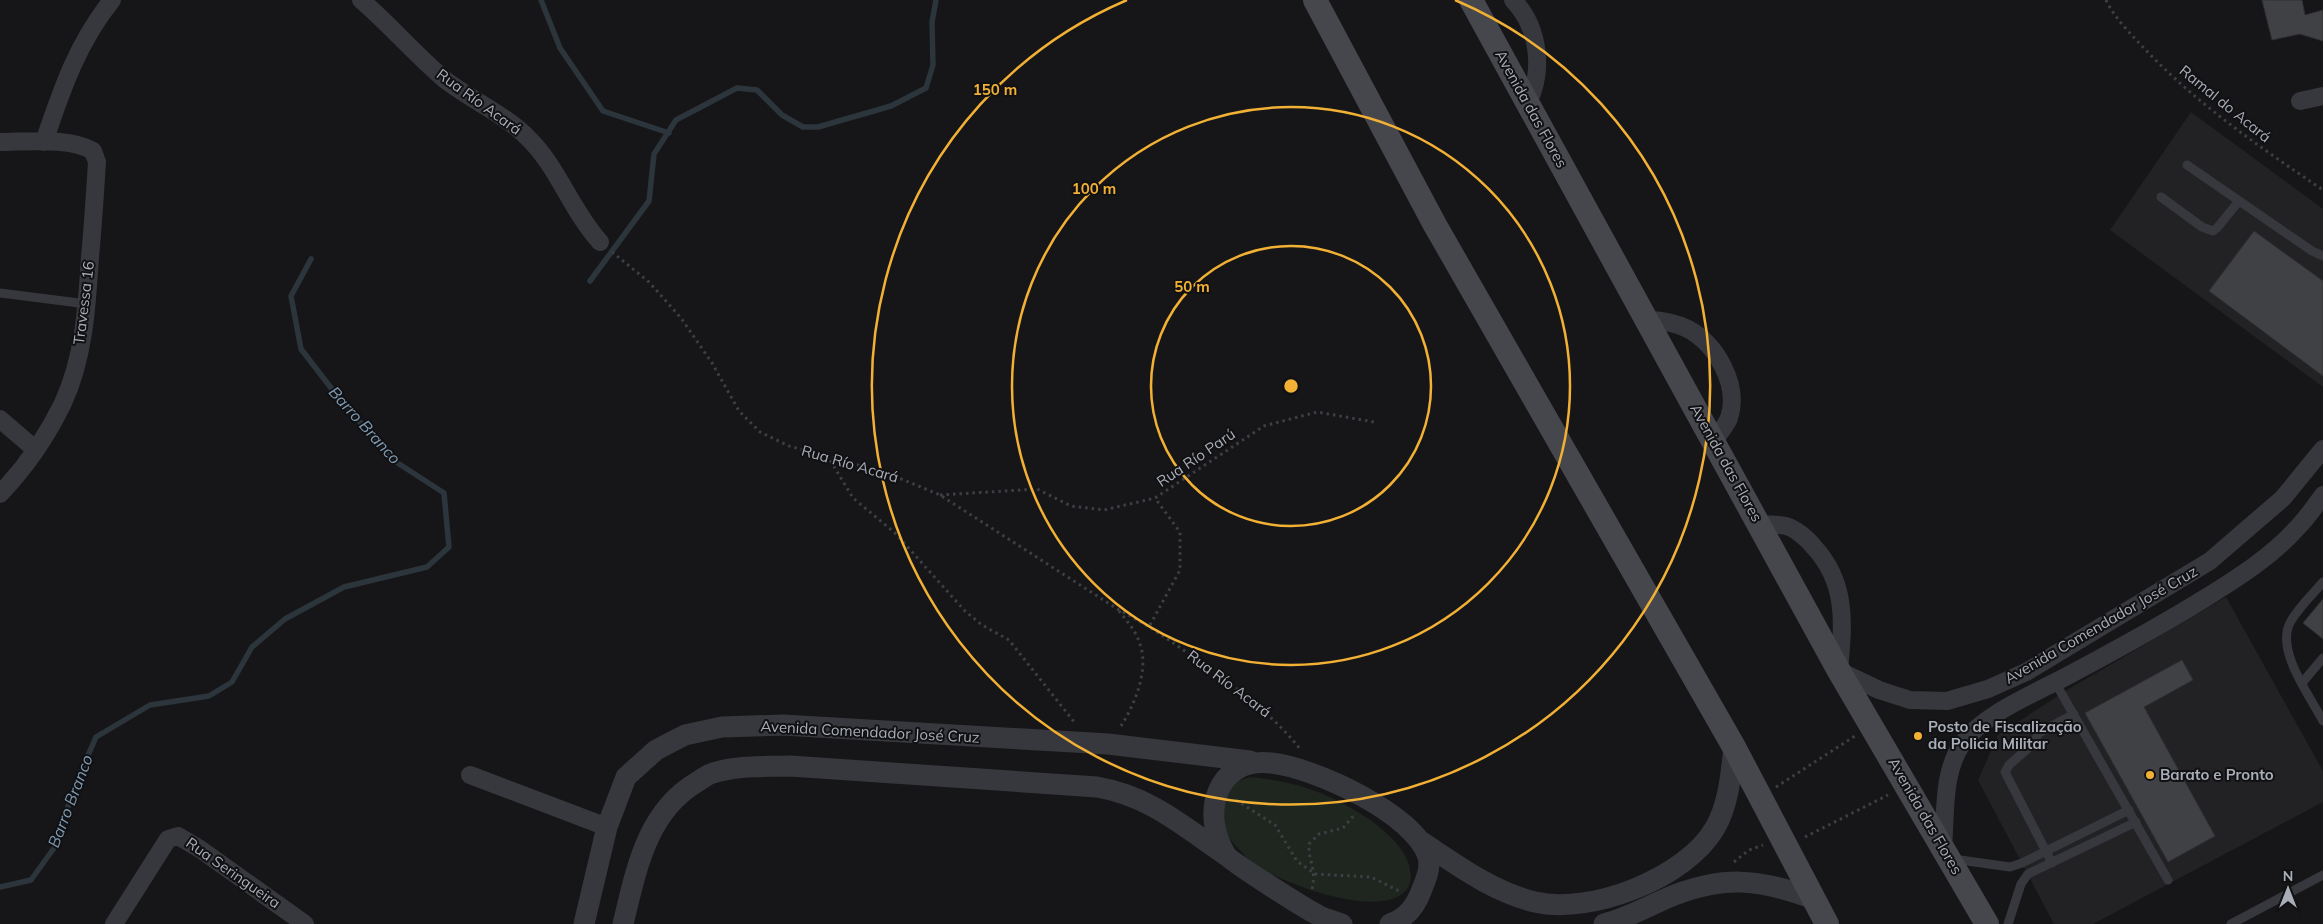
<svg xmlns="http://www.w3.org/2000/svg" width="2323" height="924" font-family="Mulish,sans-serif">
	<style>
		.built { fill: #222225 }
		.green { fill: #1e261f }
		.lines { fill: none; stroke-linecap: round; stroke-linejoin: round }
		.stream { stroke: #2c353c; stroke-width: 5.5 }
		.building { fill: #404145; stroke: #303034 }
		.path { stroke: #3d3f44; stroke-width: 3; stroke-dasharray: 2.5 4; stroke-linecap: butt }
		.service { stroke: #37383d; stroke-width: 9 }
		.minor { stroke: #37383d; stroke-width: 18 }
		.tertiary { stroke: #37383d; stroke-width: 21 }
		.secondary { stroke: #45474d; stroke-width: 24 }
		.ring { fill: none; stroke: #f2b134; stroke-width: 2.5 }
		.poi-dot { fill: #f2b134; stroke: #111113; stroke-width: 2 }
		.labels { text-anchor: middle; stroke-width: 4; stroke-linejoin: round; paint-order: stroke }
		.street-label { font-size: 15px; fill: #a8adb8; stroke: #111113 }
		.poi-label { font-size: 15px; font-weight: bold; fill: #a8adb8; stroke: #111113; text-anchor: start }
		.water-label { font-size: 16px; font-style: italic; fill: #7f9bb3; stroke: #111113 }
		.centre { fill: #f2b134; stroke: #111113; stroke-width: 2.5 }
		.ring-label { font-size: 15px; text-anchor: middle; font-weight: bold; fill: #f2b134; stroke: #111113; stroke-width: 4; stroke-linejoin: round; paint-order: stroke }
	</style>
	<rect width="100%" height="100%" fill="#161618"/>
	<path class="built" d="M2191 112 2323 209V387L2110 230Z
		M2226 597 2323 771V802L2093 924H2054L1978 780 1998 735 2062 693Z"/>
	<path class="green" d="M1250 777C1270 779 1290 782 1309 789 1342 799 1424 843 1409 886 1389 924 1277 884 1248 859 1240 851 1233 842 1225 834L1223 793 1235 782Z"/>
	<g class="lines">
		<path class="stream" d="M541 0 560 48 603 111 669 133
			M590 281 649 201 654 154 676 120 737 88 757 90 782 115 803 127H818L891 106 926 88 933 65 932 22 936 0
			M0 887 31 880 54 848 76 783 96 737 150 705 209 696 232 682 252 647 285 619 344 587 427 567 449 547 444 493 393 460 338 397 301 349 291 296 311 259"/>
	</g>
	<path class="building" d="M2262 0H2302L2305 15 2323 10V41L2300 34 2272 40Z
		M2254 231 2323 281V376L2209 291Z
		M2323 599V639L2303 623Z
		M2182 660 2193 680 2144 707 2215 836 2168 862 2085 713Z"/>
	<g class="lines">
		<path class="path" d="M2106 0C2114 17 2128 31 2141 45 2194 102 2258 146 2323 190
			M612 252 649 282 681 318 712 363 739 411 760 432 789 446 887 473 940 495 1119 610C1149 625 1175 644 1203 664 1239 690 1273 715 1301 750
			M827 455 853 498 895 533 965 611 982 625 1009 640 1075 723
			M940 495 1037 489 1071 506 1104 510 1155 498 1264 426 1317 412 1374 422
			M1119 611C1127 621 1136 631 1140 644 1149 670 1135 704 1121 726
			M1150 625 1180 570V532L1155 498
			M1776 787 1855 736
			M1236 800 1275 825 1297 861 1315 874 1371 877 1399 891
			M1805 837 1888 795
			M1734 862 1749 850 1763 845
			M1312 889C1317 867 1308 862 1309 844L1319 834 1343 828 1355 814"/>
		<path class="service" d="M2187 165 2312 251 2323 256
			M2161 197 2202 227 2213 231 2217 228 2239 201
			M0 293 87 304
			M2323 582C2313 594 2299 607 2291 621 2274 649 2310 696 2323 721
			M2055 682 2168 880
			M2302 683 2323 658
			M1953 859 2010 867 2022 863 2129 810
			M2052 863 2005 772 2009 765 2032 745 2039 733 2074 714
			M2008 924 2021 884 2028 874 2136 822
			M2231 924 2323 875"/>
		<path class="minor" d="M361 0C390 25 415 54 444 79 472 101 507 115 531 141 559 170 572 211 600 242
			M1513 0C1539 27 1544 70 1528 103
			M2300 101 2323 96
			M0 142C27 142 70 137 93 151L97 162C95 194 93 226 90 257 87 306 84 358 63 403 47 436 25 468 0 494
			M44 142C62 89 77 44 112 0
			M1647 319C1661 321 1675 322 1688 329 1716 344 1740 385 1729 418 1726 426 1718 434 1714 441
			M0 419 36 450
			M1759 524C1768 525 1778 524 1786 526 1796 529 1808 539 1814 547 1848 584 1843 625 1839 671L1879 690 1910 700 1947 701 1988 689 2026 672 2210 561 2283 498 2323 449
			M470 775 607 827
			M1943 847C1946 814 1942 773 1962 744 1984 713 2036 693 2069 675 2116 650 2162 625 2207 597 2239 577 2272 556 2297 528 2307 518 2315 506 2323 495
			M114 924 168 839 178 836 200 849 305 924"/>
		<path class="tertiary" d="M1422 842C1457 865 1493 892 1535 902 1591 915 1686 878 1715 828 1729 804 1731 773 1734 747
			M584 924 607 827 626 777 656 750 685 735 722 727 783 725 1108 744 1250 761
			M623 924C636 871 646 812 697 782 702 779 708 774 713 773 738 765 765 767 790 766L1097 787C1150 796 1184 827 1227 856
			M1342 924C1334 921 1325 919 1318 915 1307 910 1230 861 1226 855 1200 814 1216 757 1271 763 1313 767 1416 814 1428 857 1431 868 1426 879 1422 889 1416 906 1407 918 1390 924
			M1604 924C1625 919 1645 908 1665 899 1721 875 1758 878 1814 899"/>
		<path class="secondary" d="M1315 0 1435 225 1734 747 1827 924
			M1471 0 1839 671 1987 924"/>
	</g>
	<g class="ring">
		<circle cx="1291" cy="386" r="140"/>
		<circle cx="1291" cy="386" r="279"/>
		<path d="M1455 0A419 419 0 1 1 1127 0"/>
	</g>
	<g class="poi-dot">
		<circle cx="1918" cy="736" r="5"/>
		<circle cx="2150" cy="775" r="5"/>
	</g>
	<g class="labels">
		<g class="street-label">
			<text transform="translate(479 102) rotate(36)" y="5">Rua Río Acará</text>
			<text transform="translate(2225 104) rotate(39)" y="5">Ramal do Acará</text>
			<text transform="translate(1531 109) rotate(61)" y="5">Avenida das Flores</text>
			<text transform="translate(84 303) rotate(-83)" y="5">Travessa 16</text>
			<text transform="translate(1196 458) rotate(-34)" y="5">Rua Río Parú</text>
			<text transform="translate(1726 463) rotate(61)" y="5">Avenida das Flores</text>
			<text transform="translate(850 464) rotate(16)" y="5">Rua Río Acará</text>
			<text transform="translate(2101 625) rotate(-30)" y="5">Avenida Comendador José Cruz</text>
			<text transform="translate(1229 684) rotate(37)" y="5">Rua Río Acará</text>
			<text transform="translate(870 732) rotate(3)" y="5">Avenida Comendador José Cruz</text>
			<text transform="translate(1925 816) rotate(60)" y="5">Avenida das Flores</text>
			<text transform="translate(233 873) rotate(35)" y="5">Rua Seringueira</text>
		</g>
		<g class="poi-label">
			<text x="1928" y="732">Posto de Fiscalização<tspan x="1928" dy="17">da Policia Militar</tspan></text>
			<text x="2160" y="780">Barato e Pronto</text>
		</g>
		<g class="water-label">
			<text transform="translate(365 425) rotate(48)" y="6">Barro Branco</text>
			<text transform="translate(70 801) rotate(-69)" y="6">Barro Branco</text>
		</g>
	</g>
	<circle cx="1291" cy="386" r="8" class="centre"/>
	<g class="ring-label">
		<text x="995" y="95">150 m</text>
		<text x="1094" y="194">100 m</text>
		<text x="1192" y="292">50 m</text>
	</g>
	<g transform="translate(2288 889)" stroke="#111113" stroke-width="4" paint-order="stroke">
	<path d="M0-4L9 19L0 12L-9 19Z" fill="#a8adb8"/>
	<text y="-8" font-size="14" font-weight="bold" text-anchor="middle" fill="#a8adb8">N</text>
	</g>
</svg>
